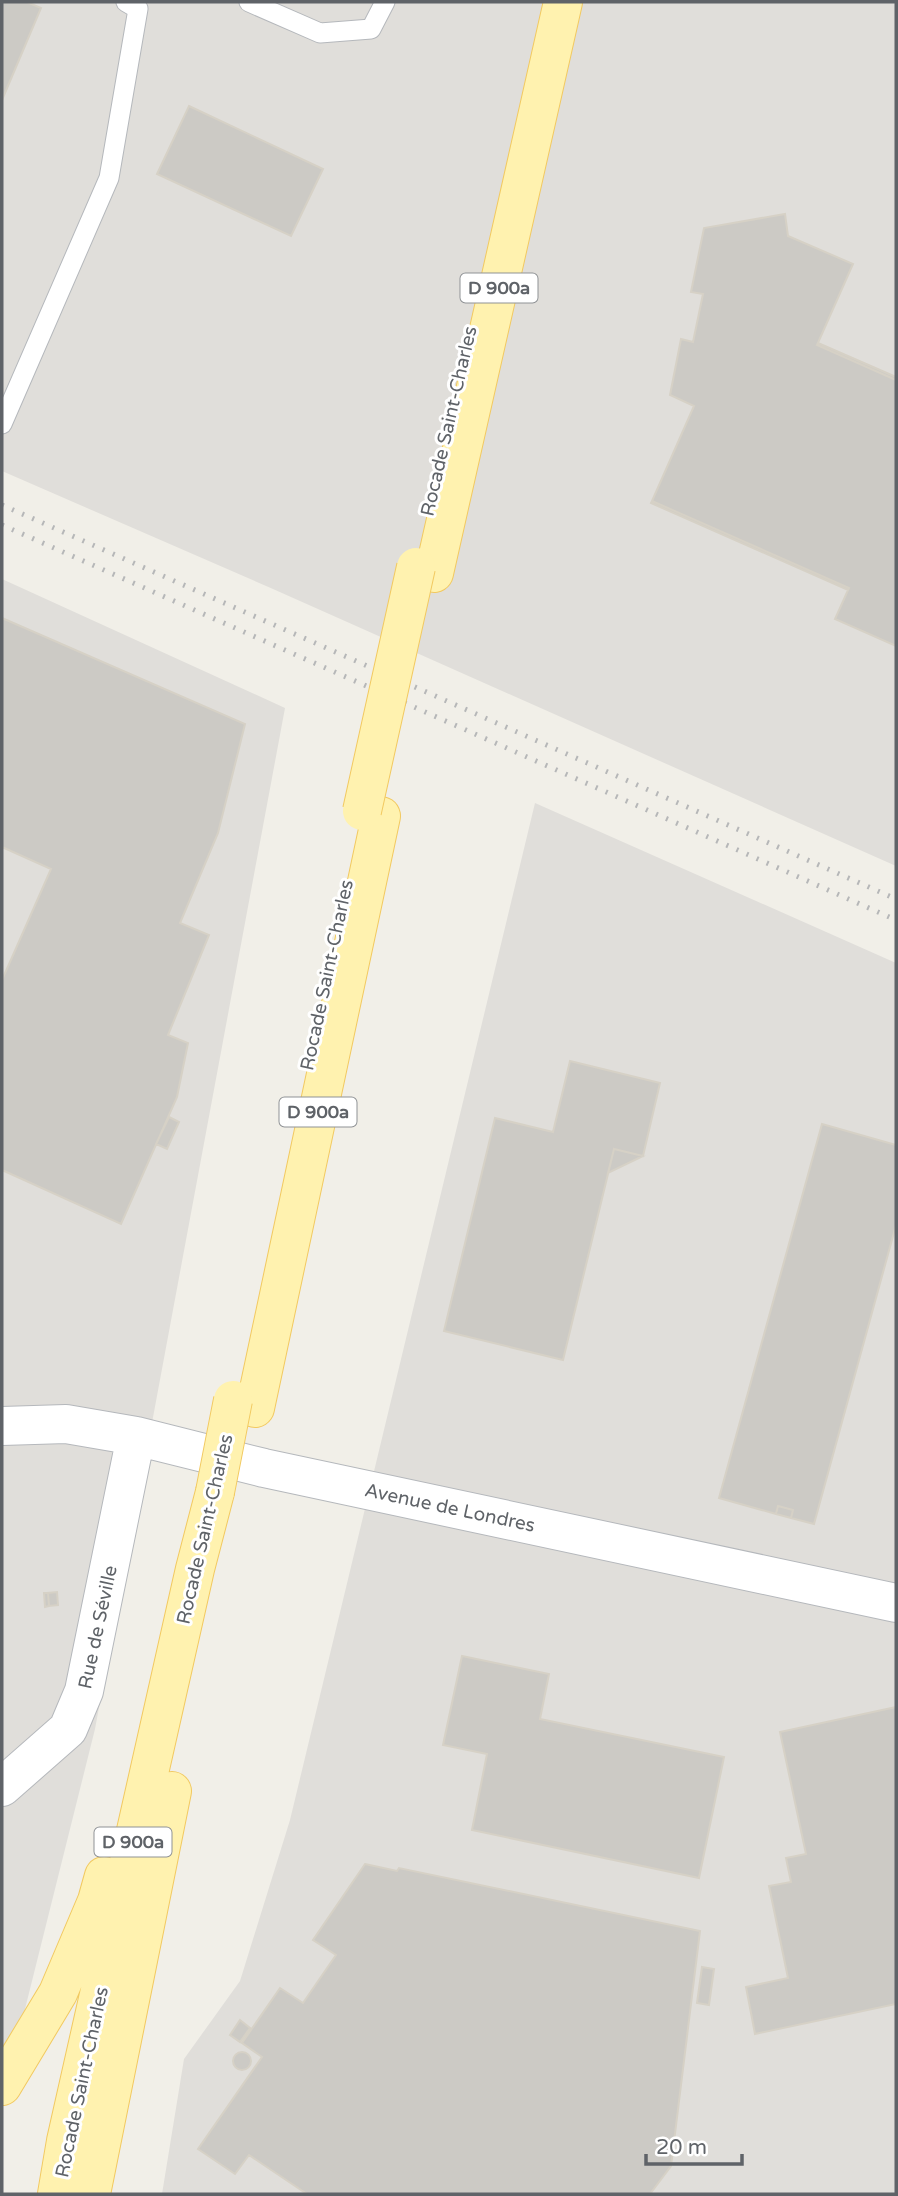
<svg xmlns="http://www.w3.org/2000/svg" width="898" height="2196" font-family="'Varela Round',sans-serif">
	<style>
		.industrial { fill: #e0deda }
		.building { fill: #cccac5; stroke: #d6d1c6; stroke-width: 2 }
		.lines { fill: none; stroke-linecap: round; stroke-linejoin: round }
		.service-casing { stroke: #b5b8bc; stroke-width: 21 }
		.minor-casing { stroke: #b5b8bc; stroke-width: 40 }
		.primary-casing { stroke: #f2c960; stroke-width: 40 }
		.service { stroke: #fff; stroke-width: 19 }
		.minor { stroke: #fff; stroke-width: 38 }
		.primary { stroke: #fff2af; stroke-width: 38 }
		.rail { stroke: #b6b7b8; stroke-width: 5; stroke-dasharray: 2 9; stroke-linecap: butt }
		.primary-bridge-casing { stroke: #f2c960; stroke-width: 40; stroke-linecap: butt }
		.primary-bridge { stroke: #fff2af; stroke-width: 38 }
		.labels { text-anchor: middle; stroke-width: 6; stroke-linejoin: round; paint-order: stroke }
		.shield { fill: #fff; stroke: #8f9295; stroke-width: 2 }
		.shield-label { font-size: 18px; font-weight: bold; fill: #5f6368 }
		.street-label { font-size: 19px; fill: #5f6368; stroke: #fff }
	</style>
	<rect width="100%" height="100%" fill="#f1efe8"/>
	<path class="industrial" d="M2 2H896V866L273 589 2 471Z
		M2 579 285 708 95 1729 2 2101Z
		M535 803 896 963V2194H162L184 2059 240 1981 290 1820Z"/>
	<path class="building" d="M2 2H27L41 8 2 100Z
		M189 106 323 169 291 236 157 174Z
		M785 214 788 236 853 264 817 345 896 380V646L835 619 849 588 652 501 694 406 670 395 681 339 693 342 703 294 691 292 704 228Z
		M818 343 896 377V380L817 345Z
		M652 501 849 588 848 590 651 503Z
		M2 618 245 724 218 833 180 923 209 935 168 1035 188 1043 177 1097 121 1224 2 1170V980L51 869 2 847Z
		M570 1061 660 1083 643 1156 614 1149 563 1360 444 1331 495 1118 553 1132Z
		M169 1117 179 1122 167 1149 156 1144Z
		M822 1124 896 1145V1225L814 1524 791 1518 793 1510 778 1506 776 1514 719 1498Z
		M614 1149 643 1156 608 1173Z
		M778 1506 793 1510 791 1518 776 1514Z
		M57 1592 58 1605 49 1606 48 1593Z
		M44 1593H48L49 1606 45 1607Z
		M462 1656 549 1674 540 1719 724 1757 699 1878 472 1830 487 1754 443 1745Z
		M896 1707V2004L755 2034 746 1987 788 1978 769 1886 791 1882 786 1858 806 1854 780 1732Z
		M365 1864 397 1871 399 1868 700 1931 671 2166 650 2194H307L249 2155 235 2174 198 2149 262 2057 242 2043 280 1988 303 2003 336 1955 313 1940Z
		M702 1967 714 1969 709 2005 697 2003Z
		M240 2020 250 2028 240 2042 230 2035Z
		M233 2061a9 9 0 1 1 18 0a9 9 0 1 1-18 0Z"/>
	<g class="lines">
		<g class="service-casing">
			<path id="service" d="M249 2 320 33 371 29 385 2
				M2 424 109 178 138 9 126 2"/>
		</g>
		<g class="minor-casing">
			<path id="minor" d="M2 1426 66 1424 136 1436 264 1468 896 1603
				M2 1787 68 1729 84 1691 136 1436"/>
		</g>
		<g class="primary-casing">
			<path id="primary" d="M434 573 563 2
				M255 1408 381 816
				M2 2086 58 1993 97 1901 104 1876
				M57 2194 66 2141 195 1569 215 1492
				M91 2194 172 1791"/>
		</g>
		<use href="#service" class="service"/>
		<use href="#minor" class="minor"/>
		<use href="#primary" class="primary"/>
		<path class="rail" d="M2 505 896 899
			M2 525 896 920"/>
		<g class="primary-bridge-casing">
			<path id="primary-bridge" d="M362 811 416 567
				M215 1492 233 1400"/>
		</g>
		<use href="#primary-bridge" class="primary-bridge"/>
	</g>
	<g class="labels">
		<g class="shield">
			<rect x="460.5" y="273.5" width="77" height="29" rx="5"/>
			<rect x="279.5" y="1097.5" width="77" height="29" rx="5"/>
			<rect x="94.5" y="1827.5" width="77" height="29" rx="5"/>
		</g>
		<g class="shield-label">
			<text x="499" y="294">D 900a</text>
			<text x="318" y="1118">D 900a</text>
			<text x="133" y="1848">D 900a</text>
		</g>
		<g class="street-label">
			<text transform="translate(448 421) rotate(-77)" y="7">Rocade Saint-Charles</text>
			<text transform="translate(326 975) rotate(-78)" y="7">Rocade Saint-Charles</text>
			<text transform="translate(450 1507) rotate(12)" y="7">Avenue de Londres</text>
			<text transform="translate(204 1529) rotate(-77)" y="7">Rocade Saint-Charles</text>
			<text transform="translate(97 1627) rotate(-78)" y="7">Rue de Séville</text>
			<text transform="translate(81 2082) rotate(-78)" y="7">Rocade Saint-Charles</text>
		</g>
	</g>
	<rect width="898" height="2196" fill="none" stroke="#5f6368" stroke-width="7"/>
	<path d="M646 2154v10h96v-10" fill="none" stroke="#5f6368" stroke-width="3.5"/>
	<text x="656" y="2154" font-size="21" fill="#5f6368" stroke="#ffffff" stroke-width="5" paint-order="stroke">20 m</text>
</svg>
